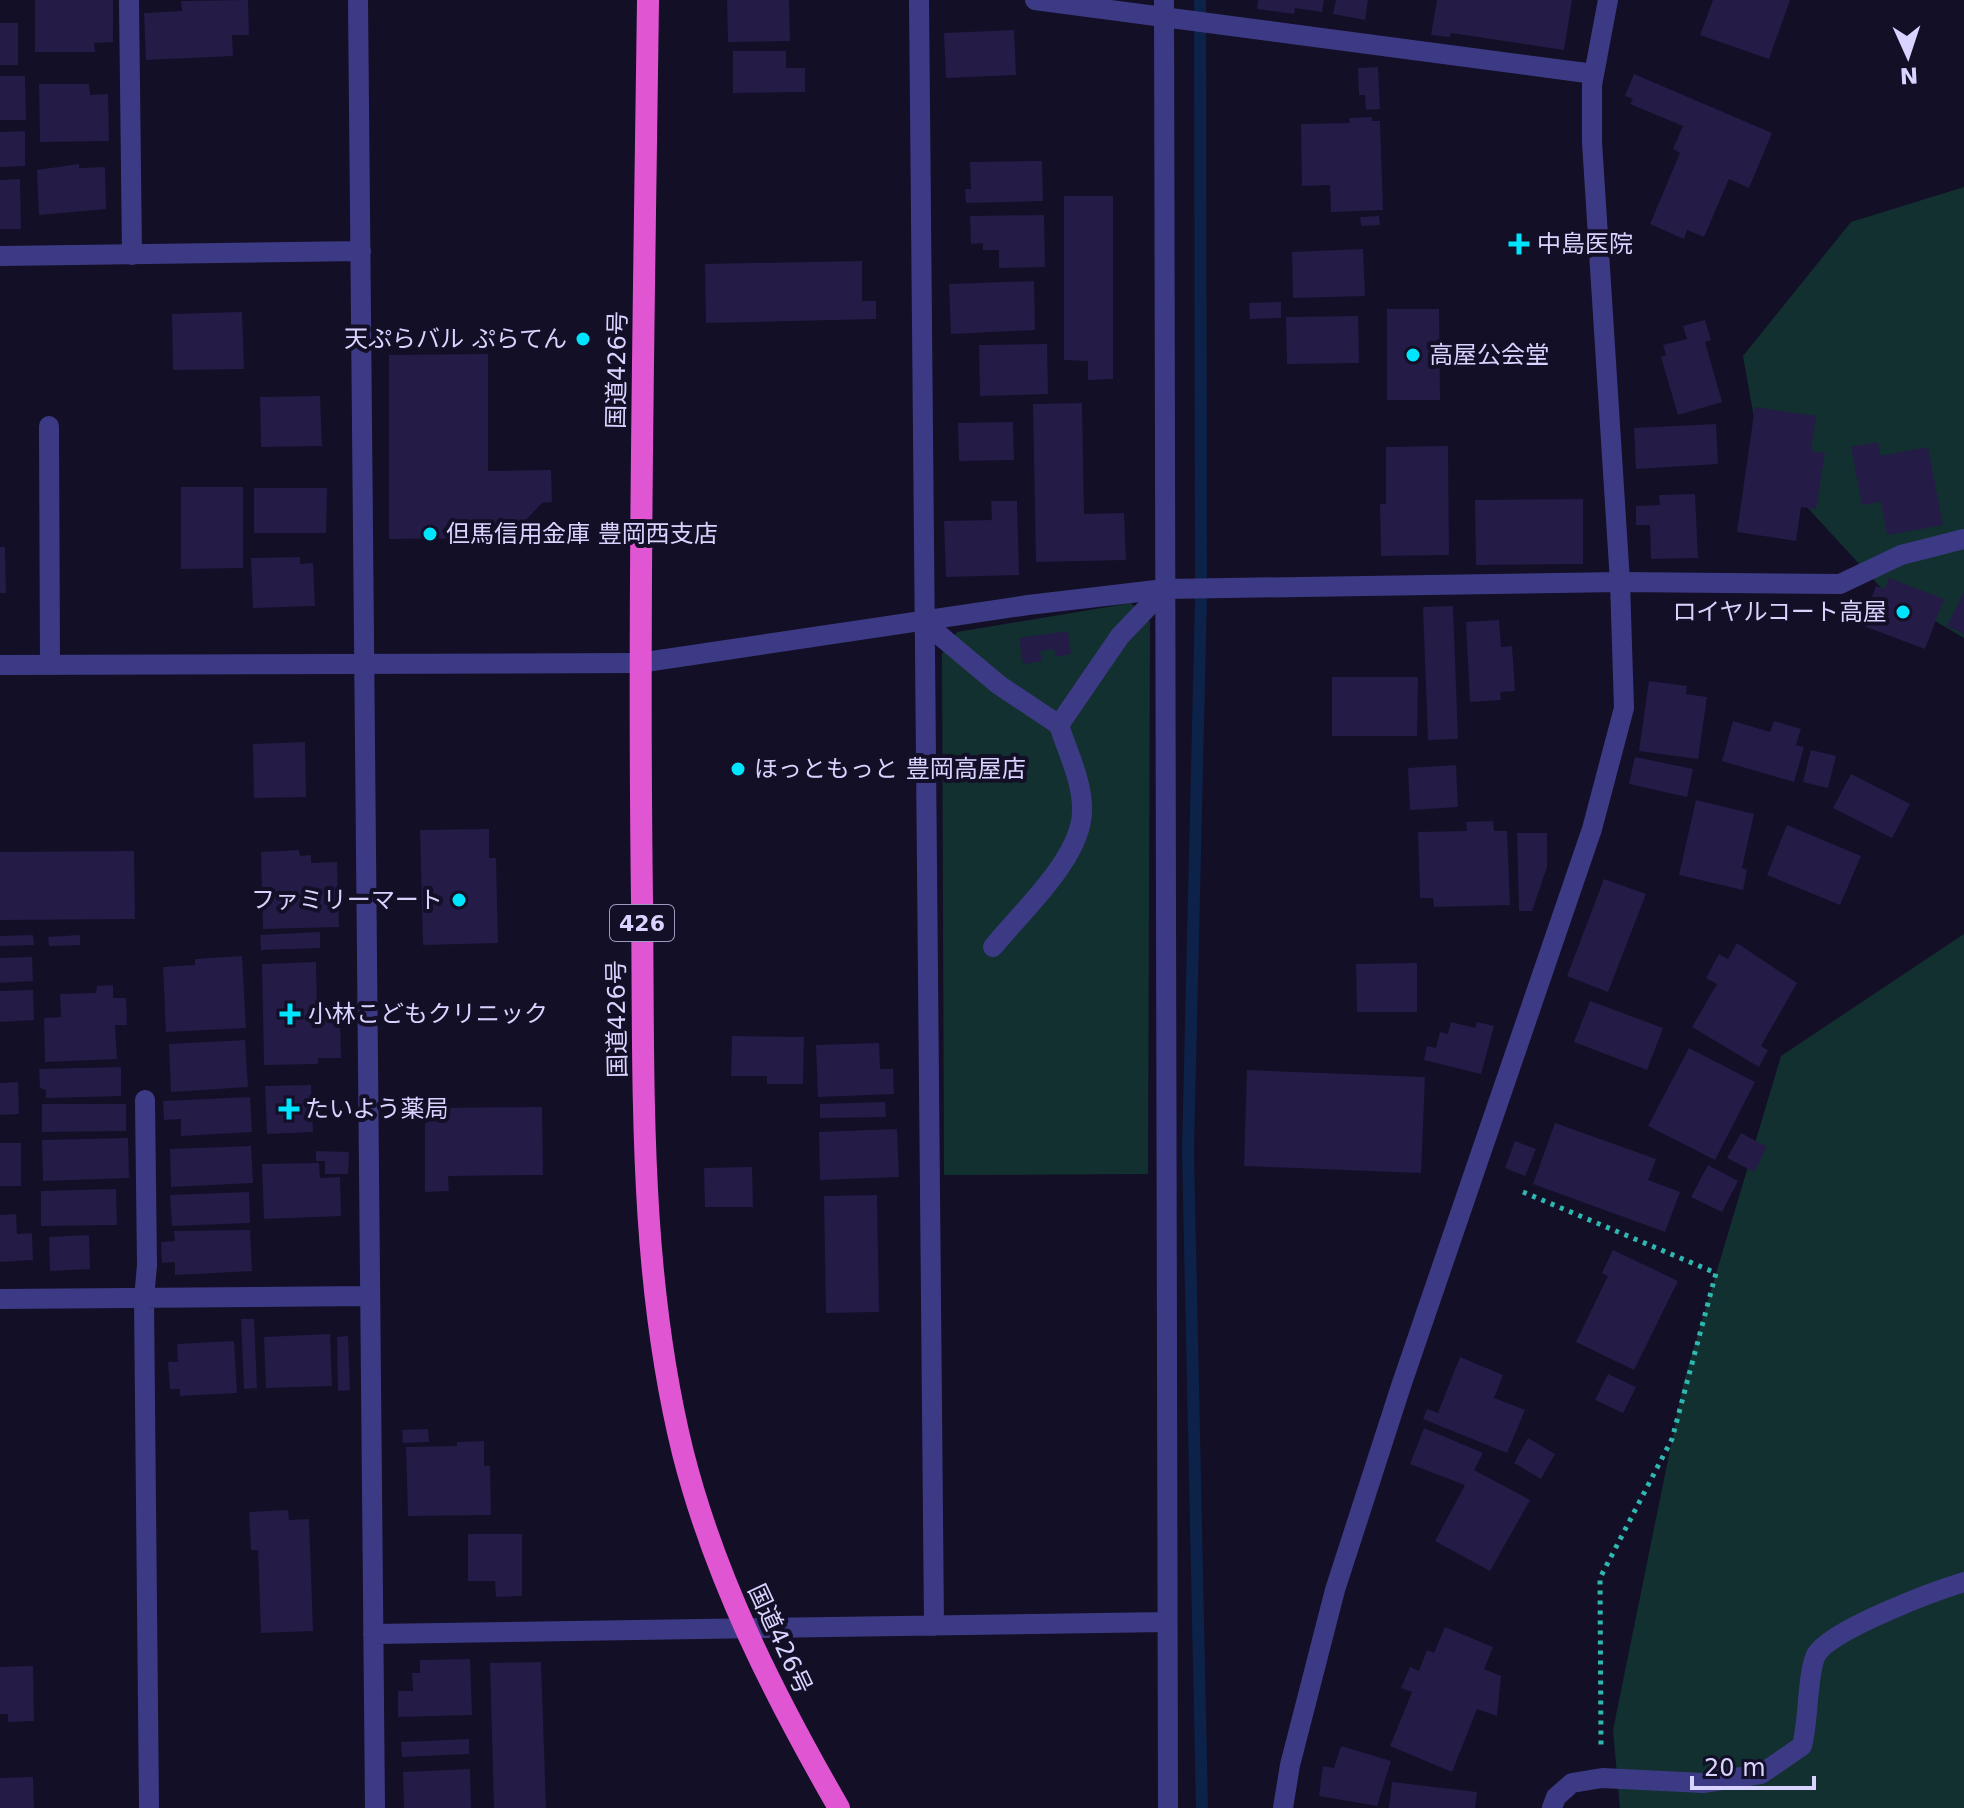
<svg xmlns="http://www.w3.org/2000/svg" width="1964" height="1808" font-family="'DejaVu Sans','Noto Sans JP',sans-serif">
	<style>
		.green { fill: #12302f }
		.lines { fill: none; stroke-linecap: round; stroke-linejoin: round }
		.stream { stroke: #0c2248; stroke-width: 12 }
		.building { fill: #241b47 }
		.path { stroke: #2fb8b0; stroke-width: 5; stroke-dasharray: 4 6; stroke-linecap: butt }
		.service { stroke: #3d3a85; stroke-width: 20 }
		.minor { stroke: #3d3a85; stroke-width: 20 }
		.tertiary { stroke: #3d3a85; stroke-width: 20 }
		.trunk { stroke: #e055d1; stroke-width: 22 }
		.poi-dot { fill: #00e5ff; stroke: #130f26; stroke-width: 3 }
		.labels { text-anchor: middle; stroke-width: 8; stroke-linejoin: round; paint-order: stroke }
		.shield { fill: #130f26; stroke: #9e99be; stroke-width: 2 }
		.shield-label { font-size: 22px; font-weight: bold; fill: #d9d4ff }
		.poi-label { font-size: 24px; fill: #d9d4ff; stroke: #130f26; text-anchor: start }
		.street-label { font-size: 24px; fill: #d9d4ff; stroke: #130f26 }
	</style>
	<rect width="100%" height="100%" fill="#130f26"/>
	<path class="green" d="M1964 187V638L1884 591 1761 457 1743 356 1851 222Z
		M1131 603 1150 622 1148 1174 944 1175 942 654 957 632Z
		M1964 934V1808H1620L1613 1730 1684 1381 1781 1056Z"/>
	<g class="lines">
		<path class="stream" d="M1200 0 1201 598 1188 1151 1202 1808"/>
	</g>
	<path class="building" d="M35 0H113V42L94 43 95 52H35Z
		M248 0 249 35H232L233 56 146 60 144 13 182 11 181 1Z
		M727 0H789L790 41 728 42Z
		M1258 0H1324L1322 12 1295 8 1294 14 1257 9Z
		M1336 0H1368L1365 20 1333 14Z
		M1437 0H1572L1564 50 1451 33 1450 37 1431 35Z
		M1713 0H1790L1769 59 1700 35Z
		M0 23H18V65H0Z
		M1014 30 1016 75 946 78 944 33Z
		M733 51H786V68H805V92L733 93Z
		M1378 67 1380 109 1366 110 1365 95H1359L1358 68Z
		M1634 74 1772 133 1749 188 1729 179 1704 237 1687 230 1684 239 1650 224 1680 153 1673 149 1683 126 1630 104 1633 99 1625 96Z
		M0 76H25L26 120H0Z
		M39 84H89L90 95 108 94 109 141 40 142Z
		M1372 117V121H1380L1383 210 1331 212 1330 185 1302 186 1301 124 1350 123 1349 118Z
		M25 131V166L0 167V132Z
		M1042 161 1043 201 966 203 965 189H971L970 162Z
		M79 164V168L105 167 106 209 39 215 37 170Z
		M20 179 21 229H0V180Z
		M1064 196H1113V379L1088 380V361L1064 360Z
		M1044 215 1045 267 999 268V250H983V243L971 244 970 216Z
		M1379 216 1380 225 1361 226 1360 217Z
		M1363 249 1365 296 1293 298 1292 252Z
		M862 261V301H876V319L706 323 705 264Z
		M1034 281 1035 330 951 334 949 284Z
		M1281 302V318L1250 319 1249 303Z
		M1387 309H1439L1440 400H1387Z
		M242 312 244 369 173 370 172 314Z
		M1358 316 1359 363 1287 364 1286 317Z
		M1705 320 1711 340 1705 342 1722 402 1678 415 1661 357 1666 355 1663 345 1687 339 1683 326Z
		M1047 344 1048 394 980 396 979 345Z
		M488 354V471L551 470 552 502 542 503 509 538 389 539V355Z
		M320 396 322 446 261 447 260 397Z
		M1082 403 1084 514 1124 513 1126 560 1036 562 1033 404Z
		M1755 407 1816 416 1811 451 1825 453 1816 509 1801 507 1796 541 1737 532Z
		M1013 422 1014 460 959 461 958 423Z
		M1716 424 1718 464 1636 469 1634 428Z
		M1878 442 1880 456 1928 447 1943 525 1887 535 1881 502 1862 505 1851 447Z
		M1448 446 1449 555 1381 556 1380 504H1386V447Z
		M181 487H243V568L181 569Z
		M254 488H327L326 533H254Z
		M1695 494 1698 558 1651 559 1650 525H1636V506L1660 505 1659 495Z
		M1583 499V564L1476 565 1475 500Z
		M991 501H1017L1019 575 946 577 944 521 992 520Z
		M0 547H5L6 593H0Z
		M300 557V564L313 563 315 606 253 608 251 558Z
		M1889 578 1944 599 1925 649 1861 625 1876 586 1885 589Z
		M1964 592V634L1947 626Z
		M1453 606 1458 739 1428 740 1423 607Z
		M1499 620 1501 647 1512 646 1515 691 1500 692 1501 700 1470 702 1466 622Z
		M1068 631 1071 654 1056 657 1054 649 1040 651 1042 661 1023 664 1019 638Z
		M1332 677H1418L1417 736H1332Z
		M1649 681 1687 686 1686 694 1707 697 1698 759 1639 751Z
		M1733 721 1770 732 1774 721 1801 729 1796 745 1804 747 1794 782 1722 761Z
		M305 742 306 797 254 798 253 744Z
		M1811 750 1836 756 1828 788 1803 782Z
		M1635 757 1693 769 1687 797 1629 784Z
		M1456 765 1458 807 1410 810 1408 768Z
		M1851 774 1910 804 1892 838 1833 808Z
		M1696 800 1754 814 1742 868 1747 870 1743 890 1679 875Z
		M1493 821 1494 831H1507L1510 905 1434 907 1433 898H1420L1418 832 1467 831 1466 822Z
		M1787 825 1861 856 1840 905 1767 875Z
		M489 829V858H496L498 943 423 945 420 830Z
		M1517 833H1547V867L1532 911H1519Z
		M299 850 300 856 311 855V863L337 862 339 927 263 929 261 852Z
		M134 851 135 919 0 920V852Z
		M1604 879 1646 894 1608 992 1567 976Z
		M320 932V948L261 950 260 935Z
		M33 935 34 945 0 946V936Z
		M80 935V945L49 946 48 937Z
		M1737 943 1797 983 1761 1046 1768 1050 1759 1067 1692 1027 1717 984 1706 978 1719 954 1728 959Z
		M242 956 246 1028 166 1032 163 967 195 965V959Z
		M32 957 33 981 0 983V958Z
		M316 962 317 1018H340L341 1058H318V1064L264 1065 262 964Z
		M1417 963V1012H1357L1356 964Z
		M113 985V998H126L127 1025H115L117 1059 45 1062 44 1018 61 1017 60 994 96 993 97 986Z
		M33 990 34 1020 0 1022V991Z
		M1590 1001 1663 1028 1647 1070 1574 1042Z
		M1451 1022 1475 1028 1477 1022 1494 1026 1481 1074 1424 1060 1427 1046 1436 1048 1440 1032 1448 1034Z
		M732 1036 804 1037 803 1084H767V1076H731Z
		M245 1040 248 1087 171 1092 169 1044Z
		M879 1043 880 1069H893L894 1094 818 1097 816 1045Z
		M1689 1048 1755 1082 1715 1160 1648 1126Z
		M121 1067V1096L46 1098V1090L40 1088 39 1069Z
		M1247 1070 1425 1077 1421 1173 1244 1166Z
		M18 1082 19 1114 0 1115V1083Z
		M311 1085 313 1132 267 1134 265 1086Z
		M250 1097 252 1132 181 1136V1119L164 1120 163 1101Z
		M885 1102 886 1117 820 1118V1104Z
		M42 1104H126V1131L42 1132Z
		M542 1107 543 1175 448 1176 449 1191 425 1192V1108Z
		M1555 1123 1656 1159 1648 1180 1680 1192 1665 1232 1533 1184Z
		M897 1129 899 1177 820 1180 819 1132Z
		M1741 1133 1767 1147 1754 1172 1727 1158Z
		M128 1138 129 1178 43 1181 42 1140Z
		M1515 1141 1536 1149 1525 1176 1505 1168Z
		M0 1143H21V1186H0Z
		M251 1146 253 1183 171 1187 170 1149Z
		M316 1151 349 1152 348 1174H325V1161H316Z
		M319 1163 320 1178 340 1177 341 1216 264 1219 262 1164Z
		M1708 1165 1738 1181 1722 1212 1691 1197Z
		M752 1167 753 1207H705L704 1168Z
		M116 1189 117 1225 41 1226V1191Z
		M249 1192 250 1223 172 1226 170 1195Z
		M877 1195 879 1312 826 1313 824 1196Z
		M16 1214 17 1234 32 1233 33 1260 0 1262V1215Z
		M250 1230 252 1271 175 1275V1262L162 1263 161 1242 175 1241 174 1231Z
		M89 1235 90 1269 50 1271 49 1237Z
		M1613 1250 1678 1281 1634 1370 1576 1342 1608 1276 1602 1273Z
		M241 1319H254L257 1388 244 1389Z
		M330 1334 332 1386 266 1388 264 1337Z
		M348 1336 350 1390 338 1391 337 1337Z
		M234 1341 237 1393 180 1396V1389H170L168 1362H178L177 1344Z
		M1460 1357 1503 1375 1494 1398 1525 1410 1507 1453 1423 1419 1427 1409 1438 1413Z
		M1608 1374 1636 1387 1623 1413 1595 1400Z
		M1424 1428 1483 1453 1474 1470 1530 1500 1490 1571 1435 1541 1465 1485 1410 1464Z
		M428 1429 429 1442 403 1443 402 1430Z
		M1528 1438 1555 1454 1541 1479 1514 1463Z
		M484 1441V1466H490L491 1515 408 1516 406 1447 457 1446V1442Z
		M288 1510 289 1520 309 1519 313 1631 261 1633 258 1550H251L249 1512Z
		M468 1534H522V1596L496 1597 495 1581H468Z
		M1445 1627 1493 1647 1484 1669 1501 1676 1497 1716 1477 1709 1452 1772 1390 1746 1412 1692 1401 1688 1410 1667 1419 1671 1427 1650 1434 1653Z
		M470 1659 472 1715 398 1717V1691H413L412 1673H420V1660Z
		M541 1662 546 1808H494L490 1663Z
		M33 1666 34 1721 8 1722V1714H0V1667Z
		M469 1739V1754L402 1757 401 1742Z
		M1341 1746 1391 1761 1377 1806 1319 1796 1323 1766 1334 1768Z
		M470 1769 471 1808H404L403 1772Z
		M33 1777 34 1808H0V1778Z
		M1392 1782 1477 1792 1475 1808H1389Z"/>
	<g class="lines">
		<path class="path" d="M1523 1192 1716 1273 1672 1439 1600 1578 1601 1747"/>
		<path class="service" d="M129 0 132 255
			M925 623 999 685 1059 725
			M993 947C1022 911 1084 856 1082 808 1082 780 1067 751 1059 725L1120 636 1165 589
			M144 1299 147 1265 145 1100"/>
		<path class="minor" d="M358 0 375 1808
			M919 0 934 1626
			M1035 0 1594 74
			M1164 0 1168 1808
			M0 256 361 251
			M49 426 50 665
			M639 663 1028 605 1165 589 1620 582 1840 584 1901 555 1964 539
			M0 1299 370 1296
			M144 1299 149 1808
			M373 1634 1167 1622
			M1552 1808 1556 1797 1572 1783 1602 1778 1703 1783 1761 1774 1802 1746C1809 1720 1807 1674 1816 1655 1830 1630 1934 1591 1964 1582"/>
		<path class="tertiary" d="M0 665 639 663
			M1283 1808 1290 1765 1335 1590 1401 1386 1592 829 1624 708 1620 582 1592 142V85L1608 0"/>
		<path class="trunk" d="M648 0C644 300 638 600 642 900 644 1085 638 1271 683 1453 715 1579 774 1695 839 1808"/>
	</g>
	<g class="poi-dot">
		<path d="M1515 232h8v8h8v8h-8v8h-8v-8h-8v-8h8z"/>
		<circle cx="583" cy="339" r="8"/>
		<circle cx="1413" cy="355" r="8"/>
		<circle cx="430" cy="534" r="8"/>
		<circle cx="1903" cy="612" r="8"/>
		<circle cx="738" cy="769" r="8"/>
		<circle cx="459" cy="900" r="8"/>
		<path d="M286 1002h8v8h8v8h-8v8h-8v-8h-8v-8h8z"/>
		<path d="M285 1097h8v8h8v8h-8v8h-8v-8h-8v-8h8z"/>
	</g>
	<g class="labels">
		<rect class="shield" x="610" y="905" width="64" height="36" rx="6"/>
		<g class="shield-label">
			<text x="642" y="931">426</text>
		</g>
		<g class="poi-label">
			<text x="1537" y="252">中島医院</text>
			<text x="567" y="347" text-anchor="end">天ぷらバル ぷらてん</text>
			<text x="1429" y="363">高屋公会堂</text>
			<text x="446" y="542">但馬信用金庫 豊岡西支店</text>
			<text x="1887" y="620" text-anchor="end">ロイヤルコート高屋</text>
			<text x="754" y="777">ほっともっと 豊岡高屋店</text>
			<text x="443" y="908" text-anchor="end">ファミリーマート</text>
			<text x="308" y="1022">小林こどもクリニック</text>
			<text x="305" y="1117">たいよう薬局</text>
		</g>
		<g class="street-label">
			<text transform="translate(617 370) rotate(-89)" y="8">国道426号</text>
			<text transform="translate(617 1019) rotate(-91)" y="8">国道426号</text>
			<text transform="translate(780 1639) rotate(65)" y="8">国道426号</text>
		</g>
	</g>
	<g transform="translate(1908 56) rotate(177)" stroke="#130f26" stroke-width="6" paint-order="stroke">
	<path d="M0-6L14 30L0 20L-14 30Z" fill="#d9d4ff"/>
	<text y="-12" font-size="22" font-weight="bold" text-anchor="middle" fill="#d9d4ff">N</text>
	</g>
	<path d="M1692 1776v12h122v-12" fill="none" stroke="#d9d4ff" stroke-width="4"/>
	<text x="1704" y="1776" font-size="24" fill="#d9d4ff" stroke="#130f26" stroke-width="6" paint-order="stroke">20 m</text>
</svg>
